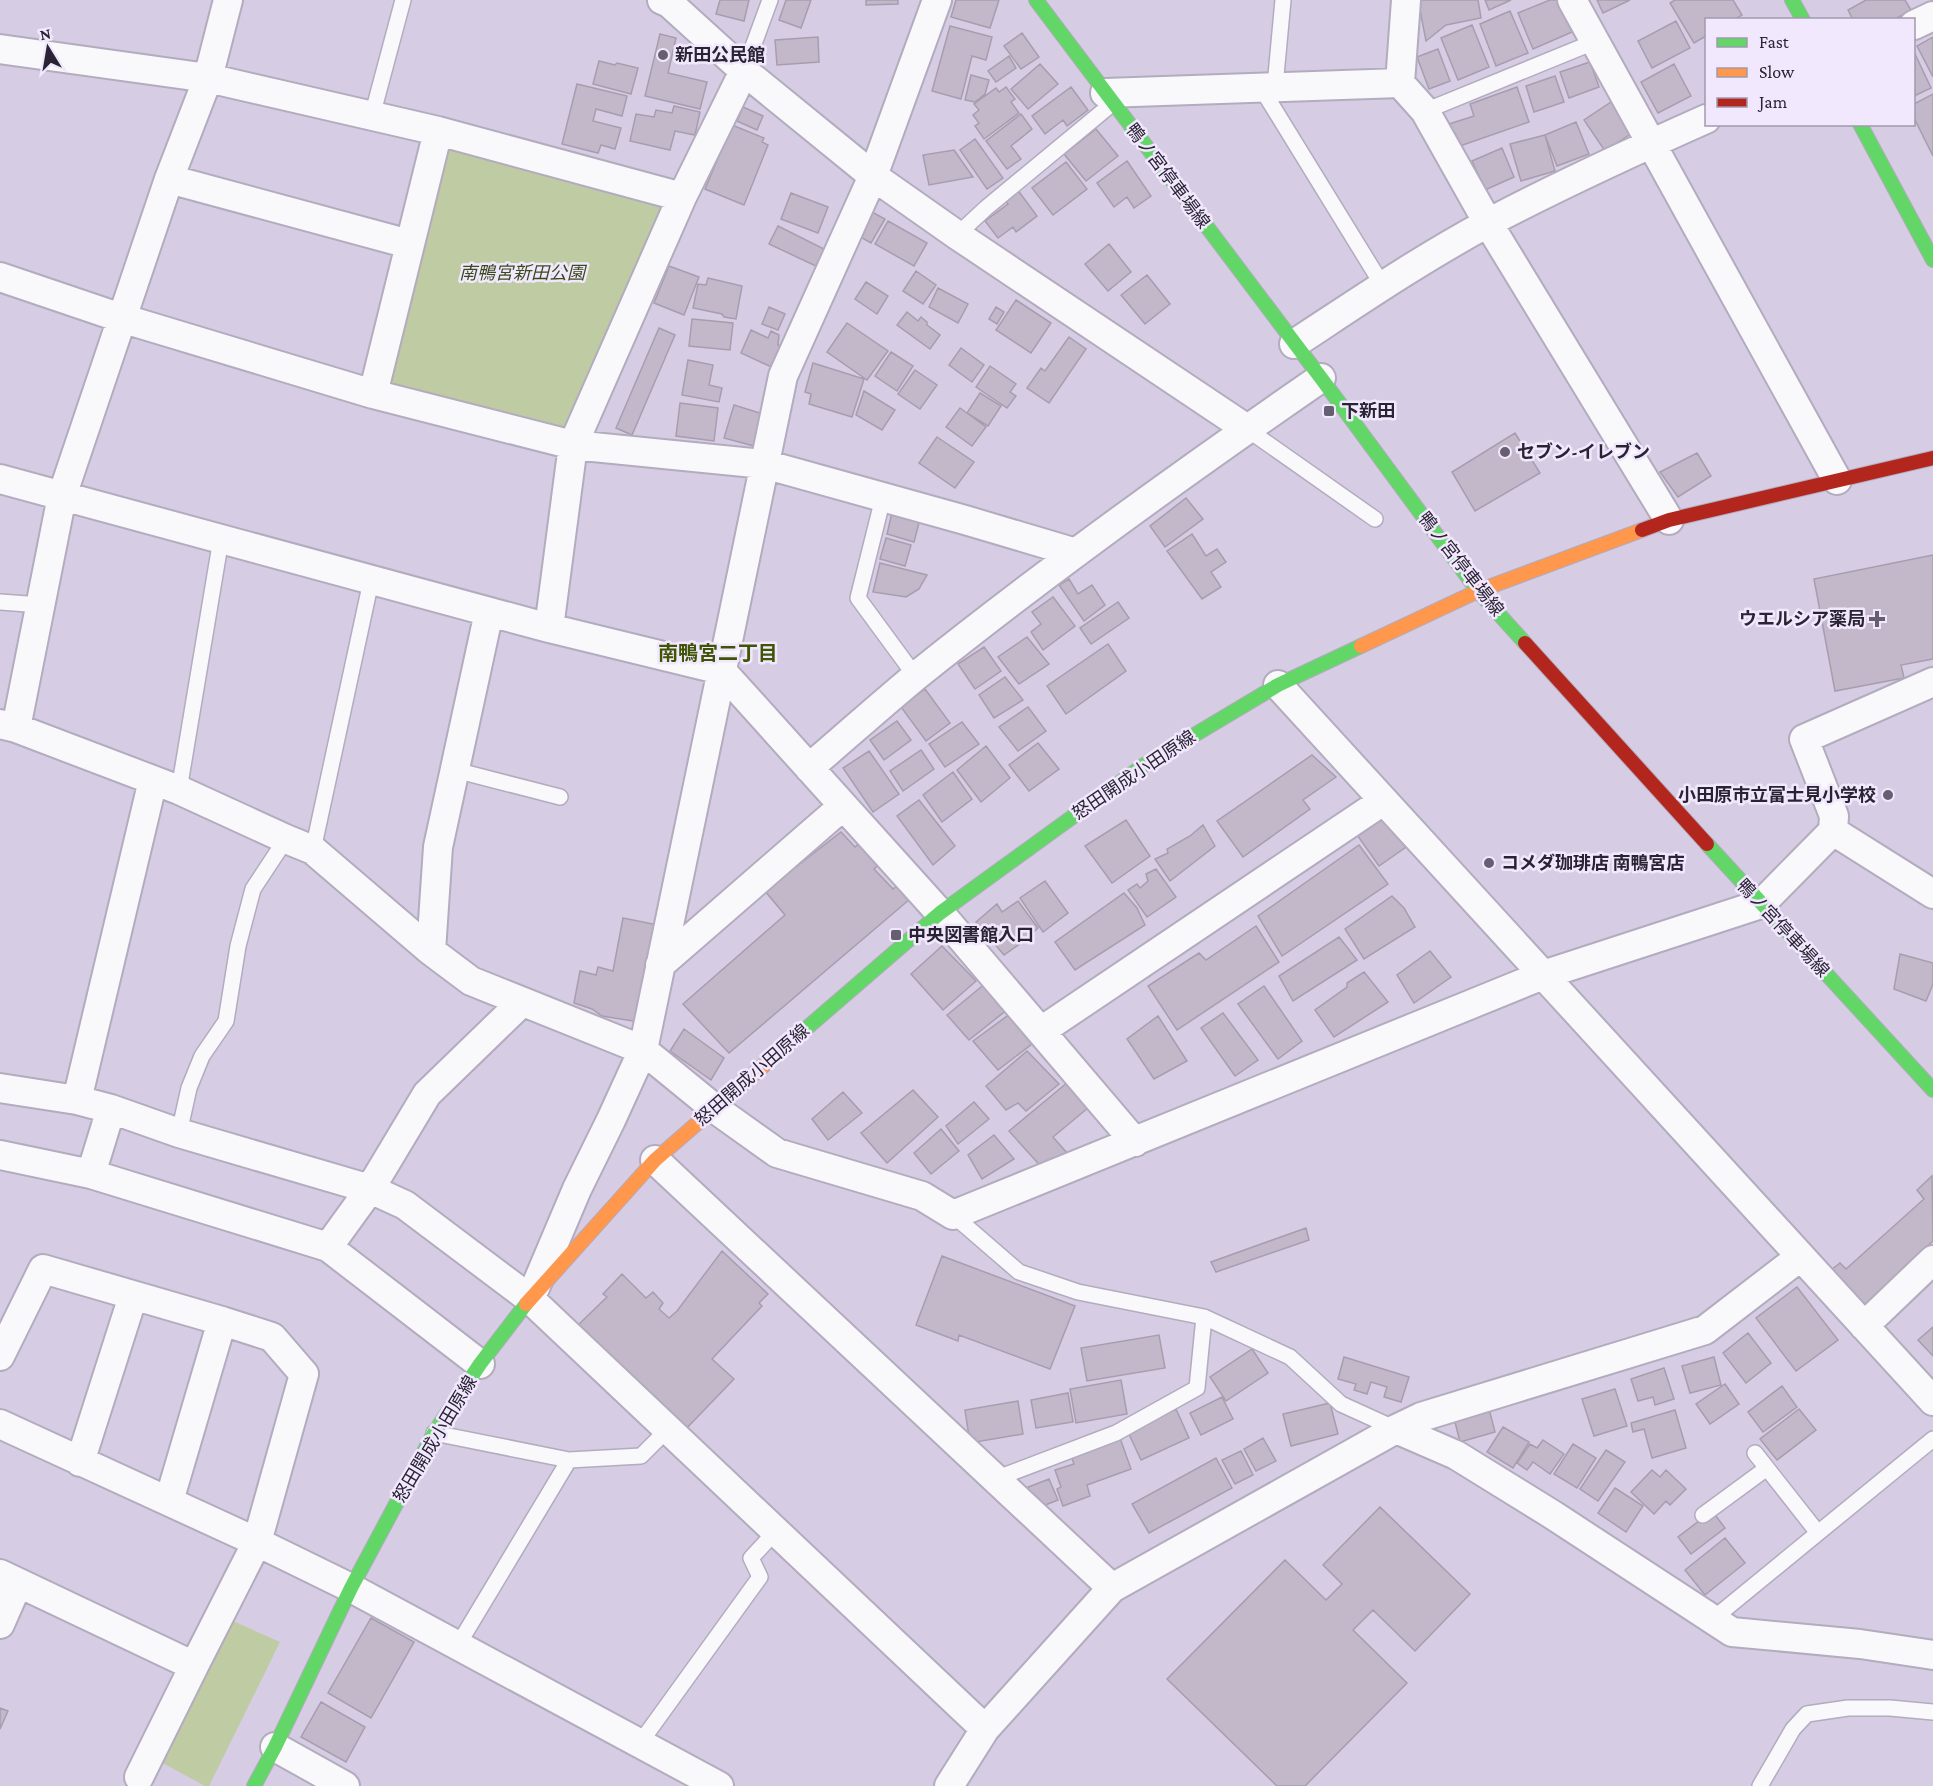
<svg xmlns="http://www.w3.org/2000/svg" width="1933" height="1786" font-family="'Crimson Pro','Noto Sans JP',serif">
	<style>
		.green { fill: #becba3 }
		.building { fill: #c2b8c9; stroke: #a79dae; stroke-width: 1.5 }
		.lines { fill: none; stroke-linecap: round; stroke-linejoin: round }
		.lane-casing { stroke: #b3abbe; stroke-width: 18 }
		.street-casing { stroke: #b3abbe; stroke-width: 32 }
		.fast-casing { stroke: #b3abbe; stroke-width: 16 }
		.slow-casing { stroke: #b3abbe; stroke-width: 16 }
		.jam-casing { stroke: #b3abbe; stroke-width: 16 }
		.lane { stroke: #f9f8fb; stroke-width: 15 }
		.street { stroke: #f9f8fb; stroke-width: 28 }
		.fast { stroke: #63d668; stroke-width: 14 }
		.slow { stroke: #ff974d; stroke-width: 14 }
		.jam { stroke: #b3261e; stroke-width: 14 }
		.poi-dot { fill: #665e71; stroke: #f1e8fe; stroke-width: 2 }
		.labels { text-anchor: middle; stroke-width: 5; stroke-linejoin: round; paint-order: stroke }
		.poi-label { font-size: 18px; font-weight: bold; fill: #2a2333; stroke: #f1e8fe; text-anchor: start }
		.street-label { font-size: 18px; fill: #2a2333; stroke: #f1e8fe }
		.park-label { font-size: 18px; font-style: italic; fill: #3b4a1c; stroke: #f1e8fe }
		.neighbourhood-label { font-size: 20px; font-weight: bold; fill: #3f5405; stroke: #f1e8fe }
	</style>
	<rect width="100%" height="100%" fill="#d6cde4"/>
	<path class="green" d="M447 144 665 203 568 433 384 386Z
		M224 1617 280 1642 209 1786H205L157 1760Z"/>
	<path class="building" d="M720 0H749L744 21 716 14Z
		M786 0H811L801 28 779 20Z
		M866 0H898V4L866 5Z
		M956 0H999L990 28 951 17Z
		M1418 0H1478L1481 18 1446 25 1426 41Z
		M1485 0H1511L1489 10Z
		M1550 0H1559L1572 32 1533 49 1518 13Z
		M1597 0H1630L1603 13Z
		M1675 0H1733L1742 15 1734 20H1706V36L1694 43 1670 3Z
		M1866 0H1905L1911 10 1894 20H1853L1848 10Z
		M1510 11 1528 53 1496 66 1480 24Z
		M1676 21 1690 48 1652 68 1638 41Z
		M1472 25 1489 67 1458 80 1441 38Z
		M950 26 992 37 986 60 972 56 961 99 932 91Z
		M1022 33 1039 57 1021 69 1004 46Z
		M660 34 676 38 668 73 707 82 700 109 645 96Z
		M818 37 819 62 777 65 775 40Z
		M1933 37V77L1917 46Z
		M1438 49 1450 81 1429 89 1417 57Z
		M1915 54 1931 88 1914 96V55Z
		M1009 56 1016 68 996 82 988 71Z
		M599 61 615 65 617 63 638 68 631 94 593 84Z
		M1590 62 1599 87 1569 98 1560 72Z
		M1040 64 1058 84 1028 109 1011 89Z
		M1674 64 1691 96 1658 113 1641 82Z
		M971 75 989 80 985 94 975 102 965 100Z
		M1555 76 1564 102 1534 112 1526 86Z
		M577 84 627 96 622 116 596 109 593 121 621 128 615 149 601 145 598 153 562 144Z
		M1006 87 1015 99 1011 102 1019 113 984 139 975 126 979 123 973 115 979 110 974 104 996 88 999 92Z
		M1071 87 1088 110 1067 126 1063 120 1045 134 1032 116Z
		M1517 87 1529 122 1457 147 1449 124 1474 116 1470 104Z
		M1933 94V156L1914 118V104Z
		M1611 102 1632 133 1605 151 1584 120Z
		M674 106 700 112 695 135 675 131 670 150 630 141 636 114 654 117 656 110 672 113Z
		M743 107 763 116 757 130 737 121Z
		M1021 114 1032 129 1011 146 1021 159 1007 169 986 141Z
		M1576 122 1589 154 1557 166 1545 135Z
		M732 125 764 138 762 142 768 145 744 205 705 189Z
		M1096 129 1118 156 1086 181 1064 154Z
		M1545 135 1555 171 1521 181 1510 144Z
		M975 139 1003 178 987 189 960 150Z
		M1502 148 1514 177 1485 190 1472 161Z
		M954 150 973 177 929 185 923 155Z
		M1127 161 1151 196 1134 208 1127 197 1114 207 1097 183Z
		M1066 162 1087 189 1053 215 1032 188Z
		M1017 189 1037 216 1016 232 1013 227 998 238 985 221 1008 204 1004 199Z
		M791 193 828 207 818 233 781 219Z
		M870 211 885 219 871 243 857 235Z
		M888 221 927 243 914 266 875 244Z
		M778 226 826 250 818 267 769 244Z
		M1109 244 1131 272 1108 291 1085 264Z
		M669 266 699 277 684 315 654 303Z
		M916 271 936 285 923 304 903 291Z
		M1147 275 1170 304 1145 324 1121 295Z
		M708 278 742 286 736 319 724 317 722 314 693 308 698 284 706 285Z
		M866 282 888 296 877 314 855 299Z
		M938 288 968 304 958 323 929 307Z
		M1016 300 1051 323 1031 353 996 330Z
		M769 307 785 314 778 330 762 324Z
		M996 307 1004 312 997 324 989 319Z
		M907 312 918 321 921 317 927 322V325L940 335 930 349 897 325Z
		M692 319 733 323 730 350 689 346Z
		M847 323 888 351 867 380 827 352Z
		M659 328 675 335 632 435 616 428Z
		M751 330 768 338 771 331 779 335 778 345 787 349 778 370 741 353Z
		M1069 337 1086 349 1049 403 1027 388 1041 368 1045 371Z
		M961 348 984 365 972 382 949 365Z
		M891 352 913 366 897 391 875 376Z
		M688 360 713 365 709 385 722 388 719 402 682 395Z
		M813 363 864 379 852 417 809 404 811 394 805 392Z
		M990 366 1016 384 1010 392 1016 396 1007 408 976 387Z
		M915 370 937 385 920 409 898 394Z
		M864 391 895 410 882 430 856 415Z
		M980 393 1001 406 988 426 967 413Z
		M680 403 718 408 714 441 676 436Z
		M734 405 763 414 754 446 724 438Z
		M960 408 986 427 972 446 946 427Z
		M1515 433 1540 473 1475 511 1452 472Z
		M937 437 974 462 955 488 919 463Z
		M1697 453 1711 476 1678 497 1660 472Z
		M1186 498 1203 519 1165 547 1150 526Z
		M892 513 920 519 914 542 887 534Z
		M1192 534 1206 556 1217 549 1226 562 1211 572 1221 587 1202 599 1167 551Z
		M886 538 911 545 905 566 880 559Z
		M1933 555V659L1901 665 1904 678 1835 691 1814 579Z
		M880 563 927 575 919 589 906 597 873 592Z
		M1069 579 1078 594 1092 585 1105 605 1084 621 1059 585Z
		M1053 597 1075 626 1043 650 1031 632 1041 624 1032 612Z
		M1118 602 1129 618 1091 644 1080 628Z
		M1027 637 1049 664 1019 684 998 657Z
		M1108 644 1126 671 1066 714 1047 686Z
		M984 647 1001 671 975 689 958 664Z
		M1005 677 1023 700 994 718 979 695Z
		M925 689 950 723 926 741 901 707Z
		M1028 707 1046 731 1018 751 999 727Z
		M897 721 911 740 884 760 870 740Z
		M962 722 979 744 945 767 929 744Z
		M1038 743 1059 769 1029 791 1009 765Z
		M986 746 1010 778 981 802 957 770Z
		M921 750 934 769 903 791 890 771Z
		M869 751 899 794 873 812 843 768Z
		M1312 755 1336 777 1303 800 1310 809 1243 857 1217 821Z
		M953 772 972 799 942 822 923 795Z
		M919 800 955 846 933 865 897 816Z
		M1381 815 1406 847 1379 866 1355 832Z
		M1126 820 1150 856 1112 883 1085 846Z
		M1203 825 1215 846 1170 881 1155 859 1168 853 1167 849 1190 836Z
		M841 832 855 847 864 839 884 860 874 869 893 889 904 880 917 893 729 1053 683 1004 785 915 765 891Z
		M1359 845 1388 884 1282 956 1258 916Z
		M1156 869 1176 897 1147 917 1128 890 1137 884 1140 888 1148 881 1146 874Z
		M1045 881 1068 913 1043 932 1020 898Z
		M1124 893 1137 908 1145 925 1075 970 1055 942Z
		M1392 896 1404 908 1415 927 1364 959 1345 929Z
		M1018 901 1038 928 1024 941 1004 955 976 922 997 904 1002 912Z
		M623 918 658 925 639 1022 602 1016 592 1009 574 1003 580 971 596 975 598 967 613 971Z
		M1256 926 1279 962 1177 1030 1148 986 1199 953 1206 960Z
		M1339 937 1357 960 1293 1001 1279 976Z
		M942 946 976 981 943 1010 911 974Z
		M1430 951 1451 977 1414 1003 1397 975Z
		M1900 954 1933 963V984L1926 1001 1894 989Z
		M1364 972 1388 1002 1334 1037 1315 1010 1347 987V983Z
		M992 978 1013 1005 969 1040 947 1015Z
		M1264 986 1302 1041 1278 1059 1238 1004Z
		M1018 1008 1041 1037 998 1070 973 1041Z
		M1223 1013 1258 1060 1235 1076 1201 1028Z
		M1158 1016 1187 1061 1154 1079 1127 1039Z
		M684 1029 724 1058 711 1080 670 1051Z
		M1027 1051 1059 1084 1026 1111 1018 1103 1006 1110 986 1086Z
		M1074 1077 1094 1103 1053 1137 1067 1153 1045 1171 1009 1131Z
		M913 1090 938 1117 887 1163 861 1133Z
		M843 1092 862 1113 828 1140 812 1119Z
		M974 1102 989 1119 958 1144 946 1126Z
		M941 1129 959 1151 931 1174 914 1153Z
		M994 1135 1014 1159 982 1179 968 1155Z
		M1932 1176 1933 1241 1863 1306 1831 1270 1840 1263 1846 1269 1924 1199 1917 1190Z
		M1306 1228 1309 1240 1216 1272 1211 1262Z
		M722 1251 768 1294 759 1303 762 1306 712 1359 734 1379 683 1432 575 1328 607 1297 603 1294 622 1274 646 1298 653 1292 663 1303 659 1309 669 1318 677 1311Z
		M942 1256 1075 1306 1050 1369 959 1335 958 1341 916 1325Z
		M1797 1287 1838 1340 1796 1371 1756 1318Z
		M1933 1327V1356L1918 1340Z
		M1748 1333 1771 1363 1746 1383 1723 1353Z
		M1159 1335 1165 1368 1087 1381 1081 1348Z
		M1252 1349 1268 1373 1226 1401 1210 1377Z
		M1344 1357 1409 1377 1401 1402 1384 1397 1387 1387 1371 1382 1367 1394 1354 1390 1356 1384 1338 1379Z
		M1714 1357 1721 1385 1690 1393 1682 1366Z
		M1664 1368 1674 1399 1655 1405 1653 1397 1638 1401 1631 1379Z
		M1121 1380 1127 1414 1076 1423 1070 1389Z
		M1725 1384 1739 1404 1710 1424 1696 1404Z
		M1782 1386 1797 1407 1763 1432 1748 1412Z
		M1615 1389 1627 1426 1594 1436 1582 1399Z
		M1068 1393 1073 1422 1036 1428 1031 1400Z
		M1222 1397 1233 1419 1201 1435 1190 1413Z
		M1018 1401 1023 1434 970 1443 965 1410Z
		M1330 1403 1338 1434 1291 1446 1283 1414Z
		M1488 1405 1495 1432 1460 1442 1453 1414Z
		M1176 1409 1189 1438 1141 1460 1127 1430Z
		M1799 1409 1816 1430 1777 1460 1760 1439Z
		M1675 1410 1686 1448 1652 1458 1644 1429 1633 1432 1631 1423Z
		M1503 1427 1529 1442 1513 1468 1487 1452Z
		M1120 1438 1131 1469 1087 1485 1090 1496 1063 1506 1057 1489 1061 1487 1055 1470 1074 1464 1071 1456Z
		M1263 1438 1276 1461 1256 1471 1244 1449Z
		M1543 1440 1564 1454 1550 1474 1533 1462 1527 1470 1517 1463 1530 1444 1537 1448Z
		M1573 1444 1596 1458 1577 1488 1554 1474Z
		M1606 1450 1625 1462 1598 1501 1580 1489Z
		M1241 1451 1253 1475 1235 1484 1222 1460Z
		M1216 1458 1232 1488 1149 1533 1132 1504Z
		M1652 1470 1660 1477 1666 1470 1686 1489 1670 1505 1666 1501 1654 1514 1631 1492Z
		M1049 1479 1058 1500 1035 1509 1026 1488Z
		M1615 1488 1643 1506 1626 1532 1598 1513Z
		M1380 1507 1470 1594 1415 1651 1373 1610 1353 1630 1407 1683 1305 1786H1277L1167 1679 1285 1560 1326 1600 1342 1584 1323 1565Z
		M1712 1511 1725 1528 1691 1554 1678 1537Z
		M1725 1538 1745 1563 1705 1595 1685 1570Z
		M371 1618 414 1642 371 1718 328 1693Z
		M321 1702 365 1727 346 1762 301 1737Z
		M0 1708 8 1711 0 1729Z"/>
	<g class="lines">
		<g class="lane-casing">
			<path id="lane" d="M744 71 770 0
				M1260 86 1383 286
				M1275 86 1283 0
				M1425 111 1594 42
				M372 116 403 0
				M957 235 986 208 1113 103
				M1247 429 1375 519
				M883 498 858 598 916 677
				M0 602 41 605
				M455 770 560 797
				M179 790 221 539
				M313 850 371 581
				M179 1133 189 1088 202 1056 226 1021 238 946 253 889 286 839
				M953 1215 1019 1272 1078 1292 1204 1317 1290 1357 1341 1404 1396 1429
				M434 1433 569 1460 641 1456 668 1429
				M995 1479 1116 1433 1197 1388 1204 1317
				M1703 1515 1767 1468
				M1818 1533 1933 1439
				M1713 1619 1818 1533 1755 1453
				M458 1645 569 1460
				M640 1743 760 1577 751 1558 776 1531
				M1760 1786 1793 1729 1807 1714 1848 1708H1890L1933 1712"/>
		</g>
		<g class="street-casing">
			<path id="street" d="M228 0 208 78 438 131 682 197 573 445 549 628
				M662 0 669 3 744 71 873 176 957 235 1247 429
				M1572 0 1837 480
				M1914 25 1933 16
				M0 49 208 78 169 179 62 496 16 728
				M1400 83 1406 0
				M1105 93 1400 83 1425 111 1488 223 1669 520
				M169 179 409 244
				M682 197 744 71
				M0 277 121 318 373 394 573 445 764 464 965 520 1076 553
				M1294 344C1358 302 1421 259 1488 223 1558 186 1634 151 1706 119
				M373 394 438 131
				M0 479 549 628 721 670 940 913 1135 1142
				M1278 685 1933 1401
				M0 724 16 728 179 790 286 839 313 850 431 951 471 981 643 1050 714 1108 777 1153 922 1196 953 1215 1543 975 1761 904 1833 831 1933 894
				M809 768C845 737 880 706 916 676 1047 571 1183 473 1321 378
				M1833 831 1834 816 1804 739 1933 682
				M431 951 438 847 489 612
				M660 965 843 806
				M1041 1031 1383 801
				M0 1088 77 1100 111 1109 179 1133 370 1189 405 1205 530 1299 985 1729
				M77 1100 153 780
				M0 1155 91 1174 328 1247 480 1364
				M655 1160 1112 1588
				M91 1174 111 1109
				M328 1247 370 1189 427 1094 522 1002
				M535 1288 577 1189 611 1120 643 1050 783 376 873 176 937 0
				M1864 1326 1933 1260
				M0 1356 43 1269 222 1321 272 1337 304 1374 257 1542 0 1424
				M1396 1429 1421 1417 1705 1330 1800 1257
				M80 1462 133 1296
				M169 1501 222 1321
				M0 1574 194 1666 257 1542 351 1588 719 1786
				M0 1624 18 1583
				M275 1747 345 1786
				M139 1777 194 1666
				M949 1786 985 1729 1112 1588 1396 1429 1456 1455 1553 1515 1732 1632 1860 1644 1933 1655"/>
		</g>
		<g class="fast-casing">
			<path id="fast" d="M1036 0 1321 378 1478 591 1525 643
				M1792 0 1803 20
				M1860 124 1933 260
				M1707 844 1933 1090
				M801 1033 940 913 1144 765 1278 685 1361 646
				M254 1786 275 1747 351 1588 434 1433 480 1364 526 1304"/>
		</g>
		<g class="slow-casing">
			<path id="slow" d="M1361 646 1478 591 1642 530
				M526 1304 655 1160 801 1033"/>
		</g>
		<g class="jam-casing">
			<path id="jam" d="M1642 530 1669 520 1933 458
				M1525 643 1707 844"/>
		</g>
		<use href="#lane" class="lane"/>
		<use href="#street" class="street"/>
		<use href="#fast" class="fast"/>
		<use href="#slow" class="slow"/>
		<use href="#jam" class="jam"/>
	</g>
	<g class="poi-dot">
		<circle cx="663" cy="55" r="6"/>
		<rect x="1323" y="405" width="12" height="12" rx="3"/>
		<circle cx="1505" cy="452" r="6"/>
		<path d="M1874 610h6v6h6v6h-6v6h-6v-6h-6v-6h6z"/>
		<circle cx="1888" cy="795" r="6"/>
		<circle cx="1489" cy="863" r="6"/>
		<rect x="890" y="929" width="12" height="12" rx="3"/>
	</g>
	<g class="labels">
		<g class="poi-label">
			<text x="675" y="61">新田公民館</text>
			<text x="1341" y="417">下新田</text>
			<text x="1517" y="458">セブン-イレブン</text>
			<text x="1865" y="625" text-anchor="end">ウエルシア薬局</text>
			<text x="1876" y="801" text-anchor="end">小田原市立富士見小学校</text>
			<text x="1501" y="869">コメダ珈琲店 南鴨宮店</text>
			<text x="908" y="941">中央図書館入口</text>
		</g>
		<g class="street-label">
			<text transform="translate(1168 176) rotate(53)" y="6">鴨ノ宮停車場線</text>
			<text transform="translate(1461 564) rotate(52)" y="6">鴨ノ宮停車場線</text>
			<text transform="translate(1134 775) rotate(-34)" y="6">怒田開成小田原線</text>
			<text transform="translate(1783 928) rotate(47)" y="6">鴨ノ宮停車場線</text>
			<text transform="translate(752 1075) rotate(-41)" y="6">怒田開成小田原線</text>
			<text transform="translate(435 1439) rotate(-59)" y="6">怒田開成小田原線</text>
		</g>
		<g class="park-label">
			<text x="522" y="279">南鴨宮新田公園</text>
		</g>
		<g class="neighbourhood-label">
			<text x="718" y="660">南鴨宮二丁目</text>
		</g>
	</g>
	<rect x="1705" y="18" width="210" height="108" fill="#f1e8fe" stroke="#a199ad" stroke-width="1.5"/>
	<rect x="1717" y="38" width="30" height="9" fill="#63d668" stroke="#a199ad" stroke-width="1.5"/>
	<text x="1759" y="48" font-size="18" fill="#2a2333">Fast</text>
	<rect x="1717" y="68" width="30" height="9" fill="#ff974d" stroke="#a199ad" stroke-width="1.5"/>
	<text x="1759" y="78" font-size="18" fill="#2a2333">Slow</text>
	<rect x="1717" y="98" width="30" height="9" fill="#b3261e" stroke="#a199ad" stroke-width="1.5"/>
	<text x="1759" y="108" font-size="18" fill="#2a2333">Jam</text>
	<g transform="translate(48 48) rotate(349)" stroke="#f1e8fe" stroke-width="4.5" paint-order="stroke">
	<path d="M0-4.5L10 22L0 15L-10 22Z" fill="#2a2333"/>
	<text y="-9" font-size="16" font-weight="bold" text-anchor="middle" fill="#2a2333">N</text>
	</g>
</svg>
